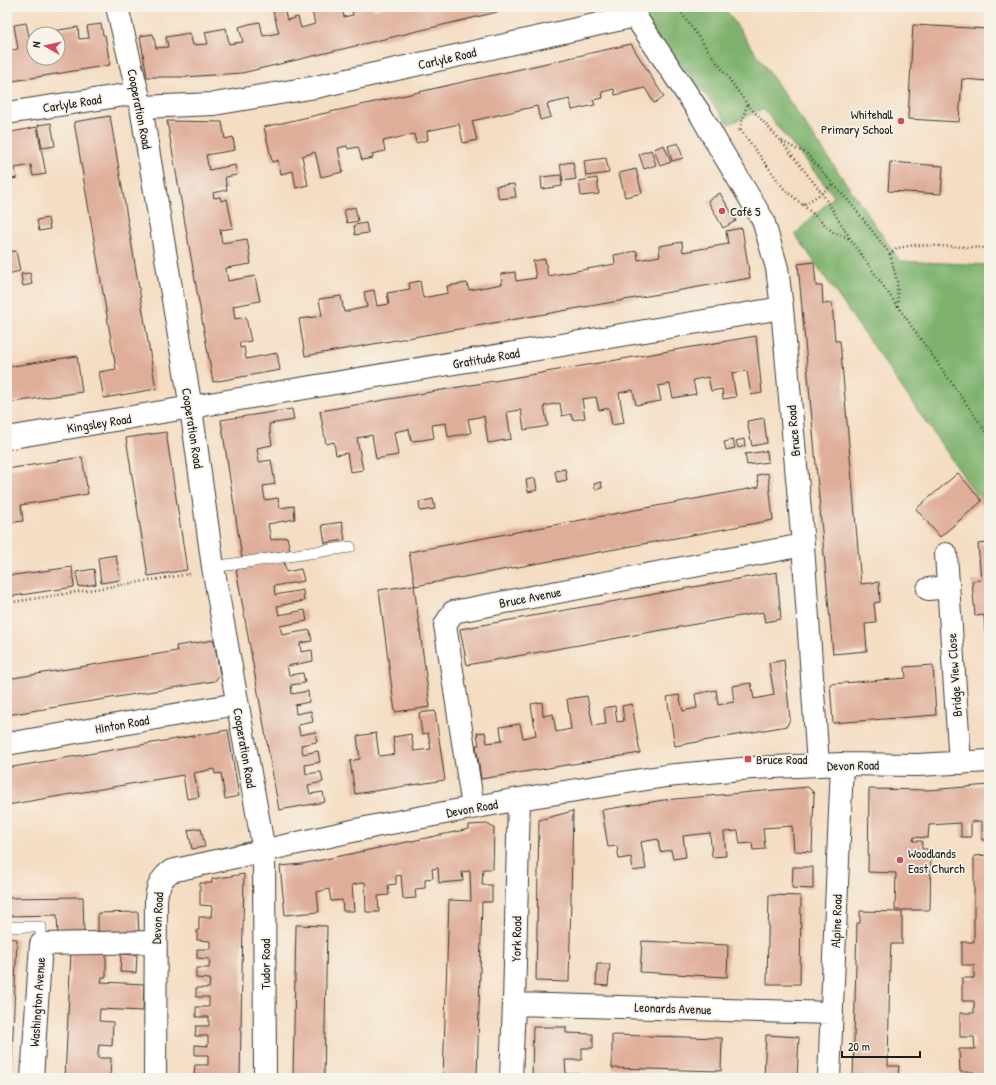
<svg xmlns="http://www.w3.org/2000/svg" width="996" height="1085" font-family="'Patrick Hand',sans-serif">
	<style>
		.forest { fill: #7fb26e; stroke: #4e6745 }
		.building { fill: #dfae9a }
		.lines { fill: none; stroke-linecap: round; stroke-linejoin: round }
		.lane-casing { stroke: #3c3935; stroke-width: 12 }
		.street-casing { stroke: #3c3935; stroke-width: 24 }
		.path { stroke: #3c3935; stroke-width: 2.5; stroke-dasharray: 1 3; stroke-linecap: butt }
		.lane { stroke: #fff; stroke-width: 11 }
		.street { stroke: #fff; stroke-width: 22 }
		.poi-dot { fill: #d1495b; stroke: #f7f3e8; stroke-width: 1.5 }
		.labels { text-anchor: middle; stroke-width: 3.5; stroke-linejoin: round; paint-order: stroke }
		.street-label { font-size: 13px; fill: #1c1c1c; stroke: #f7f3e8 }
		.poi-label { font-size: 13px; fill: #1c1c1c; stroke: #f7f3e8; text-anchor: start }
	</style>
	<rect width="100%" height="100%" fill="#f7f3e8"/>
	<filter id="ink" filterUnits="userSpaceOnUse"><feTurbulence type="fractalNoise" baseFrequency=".025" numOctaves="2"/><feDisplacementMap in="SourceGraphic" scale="8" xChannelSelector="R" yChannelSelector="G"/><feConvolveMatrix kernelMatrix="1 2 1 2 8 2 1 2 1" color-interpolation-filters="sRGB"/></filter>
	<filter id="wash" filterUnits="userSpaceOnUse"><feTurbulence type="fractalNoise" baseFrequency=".012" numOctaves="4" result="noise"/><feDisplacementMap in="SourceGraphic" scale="16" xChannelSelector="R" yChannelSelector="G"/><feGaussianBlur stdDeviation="0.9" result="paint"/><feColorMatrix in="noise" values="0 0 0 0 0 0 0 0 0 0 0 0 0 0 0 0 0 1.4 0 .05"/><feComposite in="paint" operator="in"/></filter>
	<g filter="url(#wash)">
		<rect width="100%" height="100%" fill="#f4ddc2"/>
		<path class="forest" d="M634 7H724L900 261 989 265V513L795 234 834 196 763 109 729 124Z"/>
		<g id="blocks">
			<path class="building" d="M62 7H75V8L63 10Z
				M311 7H342L344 17 353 15 351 7H373L374 10 386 7 514 8 242 73 184 77H147L140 36 153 34 156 48 168 47 166 37 190 33 193 45 208 44 205 32 226 28 229 44 235 43 243 42 239 27 249 24 260 22 263 36 279 33 273 11 284 9 287 20 298 17 301 28 315 24Z
				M26 23 29 36 34 35V58H58V34H54L53 31 78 27 79 39 89 38 87 26 101 24 103 35H105L110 65 7 82V51L18 49 14 25Z
				M913 25 989 29V81L962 79 959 122 908 119Z
				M631 44 664 97 654 103 645 88 615 95 614 89 602 92 603 98 593 100 595 105 572 110 570 99 547 104 551 117 540 120 537 106 472 121 477 140 463 143 459 124 427 131 428 140 416 143 414 134 383 141 385 151 372 154 373 158 362 160 358 147 348 149 347 146 338 148 343 172 321 177 315 152 309 154 302 156 308 185 296 188 293 171 281 174 278 160 272 162 264 127Z
				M110 116 156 389 104 398 99 372 116 369 74 122Z
				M167 121 222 122 225 139 233 137 235 150 206 155 209 170 235 165 237 175 225 177 227 190 213 193 214 198 220 197 221 201 227 199 233 228 220 230 222 243 247 239 249 250 251 264 226 268 228 281 255 276 257 287 260 301 233 306 235 319 246 317 248 328 251 341 239 343 240 348 244 347 246 359 277 353 280 370 213 382Z
				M51 123 55 146 42 148 38 125Z
				M37 127 46 174 33 176 31 165 15 168 17 178 7 180V133Z
				M678 143 683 158 672 161 668 146Z
				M664 145 671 162 660 166 654 149Z
				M651 150 656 165 644 169 639 154Z
				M606 158 609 173 586 176 584 161Z
				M573 162 576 179 563 181 560 164Z
				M890 162 943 166 941 194 888 191Z
				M636 169 642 193 625 197 619 173Z
				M561 175 562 186 542 189 541 177Z
				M597 178 599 194 581 196 579 181Z
				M514 184 516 197 499 199 496 186Z
				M720 193 736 221 723 228 708 201Z
				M355 207 358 221 347 223 344 210Z
				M48 218 50 229 39 231 37 220Z
				M366 223 368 233 355 235 354 225Z
				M742 228 750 278 305 356 299 319 322 316 319 299 341 296 344 312 367 307 364 292 374 290 377 306 389 304 387 293 410 289 409 283 420 281 423 298 448 293 447 286 467 283 469 290 502 284 501 274 515 272 516 281 536 278 533 261 545 259 548 276 615 264 614 255 637 251 638 260 660 256 659 246 682 242 683 252 728 244 726 231Z
				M16 251 20 271 7 274V252Z
				M814 262 816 286H822L823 304 832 303 835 341H840L861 584 879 582 880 602 874 603 876 623 865 624 867 651 833 654 798 264Z
				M30 273 32 284 23 286 21 274Z
				M756 336 762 393 751 395 747 371 732 373 736 397 723 399 722 389 711 391 708 377 693 380 696 394 673 398 670 384 658 386 661 401 636 405 633 390 619 393 624 423 612 425 609 408 599 410 596 397 582 399 585 418 573 420 571 414 562 416 560 403 544 406 548 426 524 430 521 410 507 412 511 439 488 443 484 416 468 419 471 433 448 437 446 423 432 425 434 438 422 440 411 441 409 429 394 432 398 455 386 457 376 459 372 435 357 438 363 470 350 472 347 453 336 455 334 442 326 444 320 411Z
				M77 356 82 392 7 403V367Z
				M292 409 294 420 269 424 272 445 257 448 259 462 271 460 275 484 263 486 265 500 278 498 280 508 294 506 295 519 268 524 271 540 287 537 290 550 242 558 221 420Z
				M764 418 767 443 752 446 747 421Z
				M166 432 187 570 148 576 126 438Z
				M744 439 745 446 738 448 736 441Z
				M733 440 735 448 726 450 724 442Z
				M767 451 768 462 747 465 745 454Z
				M82 457 88 494 21 505 23 521 7 523V469Z
				M565 469 567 480 557 482 555 471Z
				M768 473 773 520 415 586 409 552 759 487 757 475Z
				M958 473 982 501 940 537 916 509Z
				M535 478 537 490 528 492 526 480Z
				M601 482 602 488 595 489 594 484Z
				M433 499 435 509 420 511 419 502Z
				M342 522 345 540 325 543 322 525Z
				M989 543V632H985L984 615 975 616 972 581 981 580 978 544Z
				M116 555 120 580 101 583 98 558Z
				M284 561 286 572 301 569 304 581 274 586 275 595 303 590 304 601 277 606 279 615 305 610 307 621 280 626 282 635 310 630 312 641 300 643 301 652 312 650 313 661 287 666 289 675 303 673 305 683 291 685 292 694 308 691 309 702 295 705 296 714 311 711 313 722 298 725 300 735 315 732 317 742 301 745 303 754 318 751 320 762 305 765 306 774 321 772 323 782 308 785 310 794 323 792 325 802 279 810 236 569Z
				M72 567 74 587 7 597V576Z
				M94 569 96 584 79 587 76 572Z
				M777 572 781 619 765 622 763 612 467 665 460 629Z
				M414 585 430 707 395 712 379 590Z
				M214 640 220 674 215 681 7 715V679L177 651 176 646Z
				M784 660 790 719 787 726 675 746 667 697 679 695 683 711 697 708 695 694 716 690 718 705 734 702 732 686 751 683 754 699 774 695 769 663Z
				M933 665 936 715 833 723 830 684 906 678 905 667Z
				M587 696 593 726 606 724 604 708 615 706 617 722 624 721 622 706 632 704 640 753 481 779 476 745H479L477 733 485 732 487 743 502 741 500 727 520 724 523 738 536 735 531 704 542 702 543 716 553 714 556 732 571 729 567 699Z
				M435 711 445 780 355 794 350 761 360 759 357 736 376 733 379 756 395 754 393 737 411 734 414 751 431 749 428 733 422 734 419 713Z
				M228 730 239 796 225 799 221 773 215 774 214 769 194 773 199 797 187 799 183 775 7 805V768Z
				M989 785V840H982V821L971 822V837H961V823L929 825 928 838 914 837 913 841H922V849H931L930 910H895L896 873 868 872 869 789 929 790Z
				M808 787 814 793 812 852 794 851 792 826 763 828 765 849 753 850 752 843 740 844 738 831 724 832 726 856 712 857 710 833 683 836 686 857 673 859 671 850 660 852 658 839 641 842 646 869 633 871 631 857 619 859 617 846 608 847 602 810 664 800Z
				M573 811 569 982 536 981 539 820Z
				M487 824 494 828 493 869H483L482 885H492V902H482L477 1078H443L449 900 471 901 470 871 462 872 463 881 439 883 438 868 432 869 433 878 425 879V888L415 889 416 898 403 899 401 875 396 876V884L388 885 389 895 378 896 379 912H366L365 882 352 885 354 911H343L342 900 331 901 329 889 317 892 319 912 285 915 280 866 302 864 469 829V825Z
				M201 828 205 847 192 849 188 830Z
				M989 855V1078H975L974 1072H960L959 1049H975L974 1037H960V1013H974V1001H962V978H974V965H962V942H974V856Z
				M793 867H813V889L792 888Z
				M244 874 240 1078H207V1075H194L195 1065H208V1055H195V1045L208 1046V1036H195L196 1026H209V1017H196V1007H209V997H196V988H209L210 979 196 978V968H209L210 959 197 958V949H210V941L197 940V930H199V917H211L212 906 200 905V883H212V879Z
				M769 895 801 896 800 984H767Z
				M83 897 84 934H98V913L138 912 139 935 58 937 57 915 7 916V898Z
				M860 911 902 912V944H891L890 964 888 1066H899L898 1078H853L857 923H860Z
				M296 925 327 926 324 1078H293Z
				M7 938 17 939 11 1078H7Z
				M642 941 728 945 727 977 640 972Z
				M71 951 106 952V977H102L101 982 144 984 143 1011 100 1009 99 1021 113 1022 112 1046 99 1045 98 1052V1058H111L110 1078H65Z
				M121 954 137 955 136 973 120 972Z
				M597 964H610L608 986 596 985Z
				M533 1027H566V1033L593 1034V1048H582V1060H565L566 1074H580V1078H532Z
				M612 1035 722 1038 721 1071 612 1068Z
				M766 1035 799 1037 797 1078H764Z"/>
		</g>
	</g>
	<g filter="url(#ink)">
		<use href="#blocks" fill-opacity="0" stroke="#3c3935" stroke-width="1"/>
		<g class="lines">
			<g class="lane-casing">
				<path id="lane" d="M213 567 350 547
					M7 927H41V944"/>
			</g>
			<g class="street-casing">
				<path id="street" d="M117 7 141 107 191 408 213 567 264 851 265 1078
					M141 107 214 104 316 87 635 16 701 115 718 145 763 220 777 268 782 308 803 545 818 765
					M7 113 138 93
					M7 438 782 308
					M946 554 960 763
					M928 589 948 587
					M7 744 237 704
					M473 807 445 625 453 612 803 545
					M514 1004 832 1013
					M32 1078 41 944 155 942
					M155 1078 156 899C157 888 161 878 171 871L375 826 519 799 666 776 752 768 842 764 917 765 989 761
					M511 1078 514 1004 519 799
					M829 1078 842 764"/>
			</g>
			<path class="path" d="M677 7 747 104 780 140 822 193 851 240 989 436
				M740 129 743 118 747 104
				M738 131 740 129 785 190 803 205 822 193 833 184 852 205 890 254 898 248 914 245 989 248
				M782 141 796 149 806 153 833 184
				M803 205 833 232 850 239
				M890 254 897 281 898 307
				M7 603 190 574"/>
			<use href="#lane" class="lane"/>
			<use href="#street" class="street"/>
		</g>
	</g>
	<g class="poi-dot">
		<circle cx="901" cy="121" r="4"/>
		<circle cx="722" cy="211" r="4"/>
		<rect x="744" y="755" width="8" height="8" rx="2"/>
		<circle cx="900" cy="860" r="4"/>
	</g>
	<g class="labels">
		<g class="street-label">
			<text transform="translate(447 58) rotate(-13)" y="5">Carlyle Road</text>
			<text transform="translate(72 103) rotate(-9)" y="5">Carlyle Road</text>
			<text transform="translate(140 109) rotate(79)" y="5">Cooperation Road</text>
			<text transform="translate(486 358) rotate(-10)" y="5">Gratitude Road</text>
			<text transform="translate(99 423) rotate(-9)" y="5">Kingsley Road</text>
			<text transform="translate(193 428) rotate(81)" y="5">Cooperation Road</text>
			<text transform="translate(793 431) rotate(-95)" y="5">Bruce Road</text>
			<text transform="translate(530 597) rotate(-11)" y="5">Bruce Avenue</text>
			<text transform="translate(954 675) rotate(-94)" y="5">Bridge View Close</text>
			<text transform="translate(122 724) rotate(-10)" y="5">Hinton Road</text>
			<text transform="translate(245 748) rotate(80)" y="5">Cooperation Road</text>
			<text transform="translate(853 765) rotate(-1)" y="5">Devon Road</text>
			<text transform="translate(472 808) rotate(-10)" y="5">Devon Road</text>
			<text transform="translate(157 918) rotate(-87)" y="5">Devon Road</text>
			<text transform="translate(836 921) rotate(-88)" y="5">Alpine Road</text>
			<text transform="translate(516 939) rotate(-89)" y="5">York Road</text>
			<text transform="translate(265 964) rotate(-90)" y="5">Tudor Road</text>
			<text transform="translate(37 1002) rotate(-86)" y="5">Washington Avenue</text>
			<text transform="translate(673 1008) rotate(2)" y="5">Leonards Avenue</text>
		</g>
		<g class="poi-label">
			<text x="893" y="119" text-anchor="end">Whitehall<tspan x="893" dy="15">Primary School</tspan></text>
			<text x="730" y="216">Café 5</text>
			<text x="756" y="764">Bruce Road</text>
			<text x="908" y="858">Woodlands<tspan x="908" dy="15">East Church</tspan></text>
		</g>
	</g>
	<rect width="996" height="1085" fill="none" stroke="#f7f3e8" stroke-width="24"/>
	<g transform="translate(46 46) rotate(279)"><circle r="19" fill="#f7f3e8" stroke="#9f9d96"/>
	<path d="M0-3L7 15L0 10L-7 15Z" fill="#d1495b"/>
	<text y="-6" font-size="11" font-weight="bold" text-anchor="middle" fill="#1c1c1c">N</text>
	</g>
	<path d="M842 1051v6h78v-6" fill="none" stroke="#1c1c1c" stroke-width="2"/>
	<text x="848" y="1051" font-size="12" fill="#1c1c1c" stroke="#f7f3e8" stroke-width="3" paint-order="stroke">20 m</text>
</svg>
